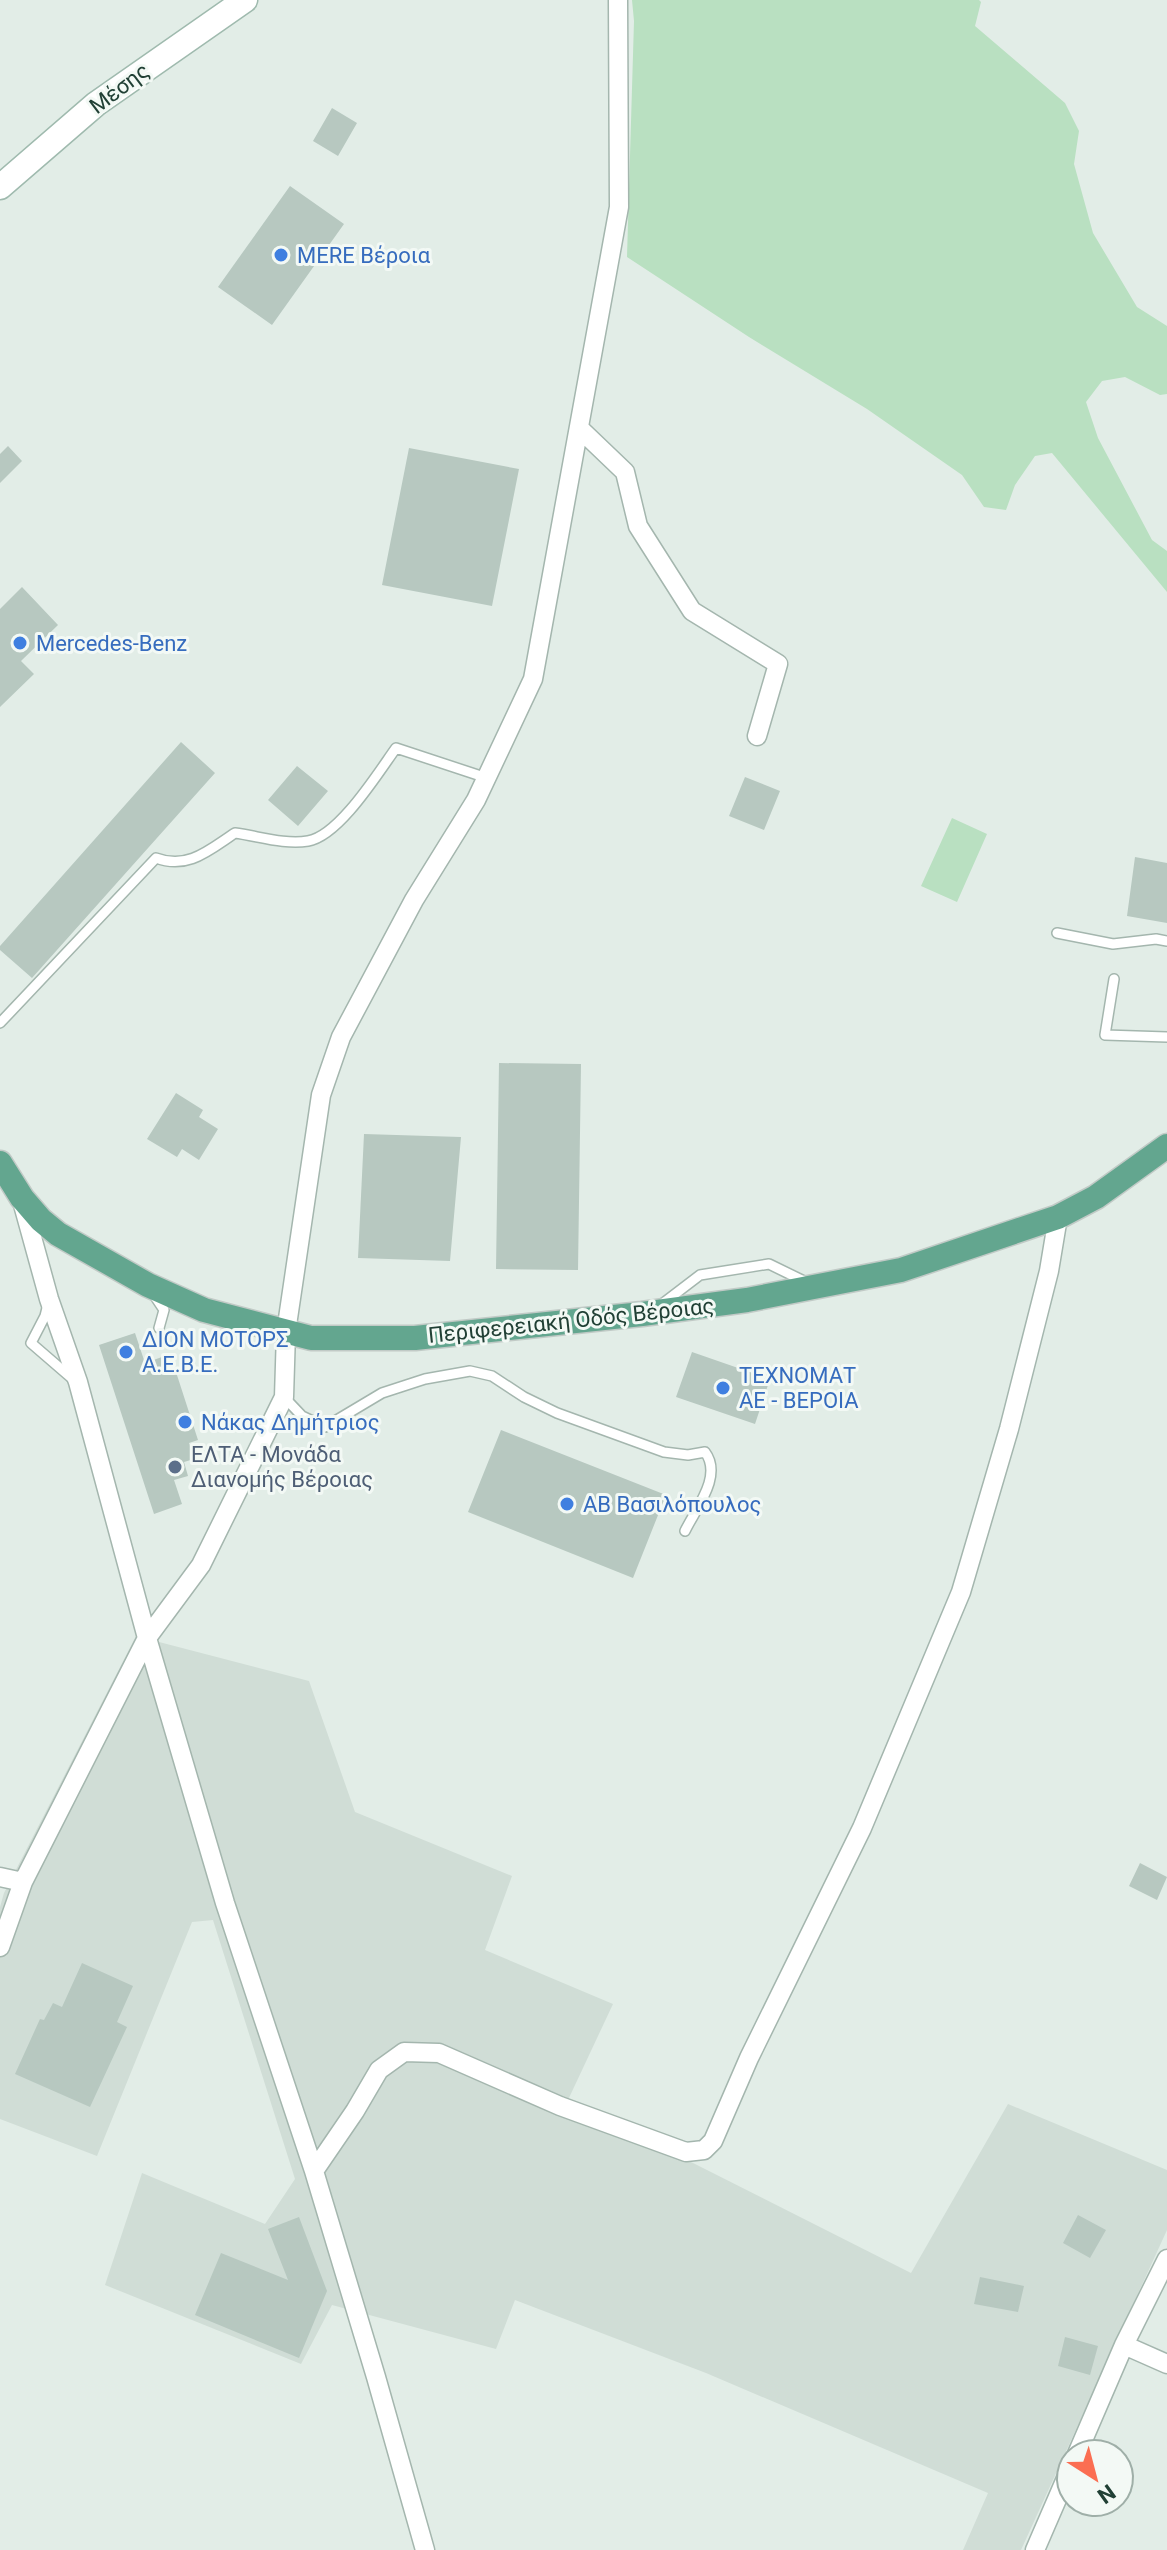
<svg xmlns="http://www.w3.org/2000/svg" width="1167" height="2550" font-family="Roboto,sans-serif">
	<style>
		.built { fill: #d0ddd6 }
		.green { fill: #b9e0c1 }
		.building { fill: #b7c8c0 }
		.lines { fill: none; stroke-linecap: round; stroke-linejoin: round }
		.lane-casing { stroke: #a4b6ae; stroke-width: 12 }
		.street-casing { stroke: #a4b6ae; stroke-width: 21 }
		.secondary-casing { stroke: #9fbaae; stroke-width: 27 }
		.primary-casing { stroke: #c1cac6; stroke-width: 27 }
		.lane { stroke: #fff; stroke-width: 9 }
		.street { stroke: #fff; stroke-width: 18 }
		.secondary { stroke: #fff; stroke-width: 24 }
		.primary { stroke: #63a68f; stroke-width: 24 }
		.shop-dot { fill: #3f7fe0; stroke: #f3f9f5; stroke-width: 3 }
		.service-dot { fill: #5c6f8a; stroke: #f3f9f5; stroke-width: 3 }
		.labels { text-anchor: middle; stroke-width: 6; stroke-linejoin: round; paint-order: stroke }
		.street-label { font-size: 22px; fill: #214035; stroke: #f3f9f5 }
		.shop-label { font-size: 22px; fill: #366cbe; stroke: #f3f9f5; text-anchor: start }
		.service-label { font-size: 22px; fill: #4e5e75; stroke: #f3f9f5; text-anchor: start }
	</style>
	<rect width="100%" height="100%" fill="#e2ede7"/>
	<path class="built" d="M136 1636 309 1681 355 1812 512 1876 485 1950 613 2004 568 2100 911 2273 1008 2104 1167 2170V2230L1021 2550H963L988 2493 706 2373 515 2300 496 2349 332 2305 301 2364 105 2285 142 2173 265 2224 295 2179 213 1920 192 1922 97 2156 0 2119V1907L4 1893Z"/>
	<path class="green" d="M632 0H979L981 2 975 26 1065 103 1079 131 1074 164 1093 233 1137 307 1167 326V394L1160 395 1125 377 1102 381 1086 402 1098 438 1152 540 1167 551V592L1052 453 1035 456 1015 485 1006 510 984 507 962 475 867 409 749 337 627 257 634 21Z
		M952 818 987 834 957 902 921 886Z"/>
	<path class="building" d="M332 108 357 123 338 156 313 141Z
		M290 186 344 224 272 325 218 287Z
		M8 446 22 461 0 483V454Z
		M409 448 519 469 492 606 382 585Z
		M22 587 58 625 21 661 34 674 0 707V609Z
		M181 742 215 773 32 978 0 950V946Z
		M297 766 328 791 298 826 268 800Z
		M745 777 780 791 764 830 729 816Z
		M1135 857 1167 863V923L1127 916Z
		M499 1063 581 1064 578 1270 496 1269Z
		M176 1093 203 1110 199 1117 218 1129 199 1160 182 1149 177 1157 147 1139Z
		M364 1134 461 1137 450 1261 358 1258Z
		M135 1333 145 1363 162 1357 168 1374 176 1372 198 1440 189 1443 194 1459 184 1462 188 1476 174 1480 182 1504 154 1514 99 1345Z
		M692 1352 770 1379 755 1424 676 1397Z
		M501 1430 666 1495 633 1578 468 1512Z
		M1140 1863 1167 1877 1157 1900 1129 1886Z
		M82 1963 133 1986 117 2022 127 2027 90 2107 15 2074 40 2019 44 2020 53 2003 62 2007Z
		M1078 2215 1106 2230 1090 2258 1063 2243Z
		M299 2217 327 2291 299 2358 195 2315 221 2253 288 2280 268 2229Z
		M980 2277 1024 2286 1018 2312 974 2304Z
		M1065 2337 1098 2346 1090 2375 1058 2366Z"/>
	<g class="lines">
		<g class="lane-casing">
			<path id="lane" d="M1057 933 1113 944 1156 939 1167 941
				M1114 979 1105 1035 1167 1037
				M0 1023 156 858C188 870 209 850 235 833 258 836 285 845 308 841 339 836 378 773 396 748L487 778
				M154 1295 164 1310 159 1328
				M48 1304 45 1316 31 1343 75 1381
				M662 1304 700 1275 769 1264 808 1283
				M284 1397 302 1416 325 1427 382 1393 425 1379 470 1371 492 1376 524 1397 557 1413 664 1452 688 1455 705 1452C723 1476 696 1508 685 1531"/>
		</g>
		<g class="street-casing">
			<path id="street" d="M579 428 625 472 638 526 692 611 778 664 757 736
				M22 1201 49 1299 78 1382 147 1638 225 1903 314 2171 376 2377 425 2550
				M0 1877 23 1882
				M0 1947 23 1882 147 1638 201 1565 284 1397 286 1332 321 1095 341 1037 414 900 476 800 533 679 619 207 618 0
				M314 2171 355 2111 379 2070 404 2052 439 2053 560 2106 686 2152 704 2150 713 2141 749 2058 862 1828 961 1592 1009 1429 1049 1271 1058 1217
				M1124 2345 1167 2364
				M1077 2454 1124 2345 1167 2259
				M1035 2550 1071 2467"/>
		</g>
		<g class="secondary-casing">
			<path id="secondary" d="M0 187 96 104 245 0"/>
		</g>
		<g class="primary-casing">
			<path id="primary" d="M0 1163 22 1198 41 1220 58 1234 148 1285 204 1310 311 1338H415L642 1314 747 1300 901 1270 1058 1217 1096 1197 1167 1146"/>
		</g>
		<use href="#lane" class="lane"/>
		<use href="#street" class="street"/>
		<use href="#secondary" class="secondary"/>
		<use href="#primary" class="primary"/>
	</g>
	<g class="shop-dot">
		<circle cx="281" cy="255" r="8"/>
		<circle cx="20" cy="643" r="8"/>
		<circle cx="126" cy="1352" r="8"/>
		<circle cx="723" cy="1388" r="8"/>
		<circle cx="185" cy="1422" r="8"/>
		<circle cx="567" cy="1504" r="8"/>
	</g>
	<circle class="service-dot" cx="175" cy="1467" r="8"/>
	<g class="labels">
		<g class="street-label">
			<text transform="translate(119 88) rotate(-37)" y="8">Μέσης</text>
			<text transform="translate(571 1320) rotate(-6)" y="8">Περιφερειακή Οδός Βέροιας</text>
		</g>
		<g class="shop-label">
			<text x="297" y="263">MERE Βέροια</text>
			<text x="36" y="651">Mercedes-Benz</text>
			<text x="142" y="1347">ΔΙΟΝ ΜΟΤΟΡΣ<tspan x="142" dy="25">Α.Ε.Β.Ε.</tspan></text>
			<text x="739" y="1383">ΤΕΧΝΟΜΑΤ<tspan x="739" dy="25">ΑΕ - ΒΕΡΟΙΑ</tspan></text>
			<text x="201" y="1430">Νάκας Δημήτριος</text>
			<text x="583" y="1512">ΑΒ Βασιλόπουλος</text>
		</g>
		<g class="service-label">
			<text x="191" y="1462">ΕΛΤΑ - Μονάδα<tspan x="191" dy="25">Διανομής Βέροιας</tspan></text>
		</g>
	</g>
	<g transform="translate(1095 2478) rotate(144)"><circle r="38" fill="#f3f9f5" stroke="#9fafa8" stroke-width="2"/>
	<path d="M0-6L14 30L0 20L-14 30Z" fill="#fb6e52"/>
	<text y="-12" font-size="22" font-weight="bold" text-anchor="middle" fill="#214035">N</text>
	</g>
</svg>
